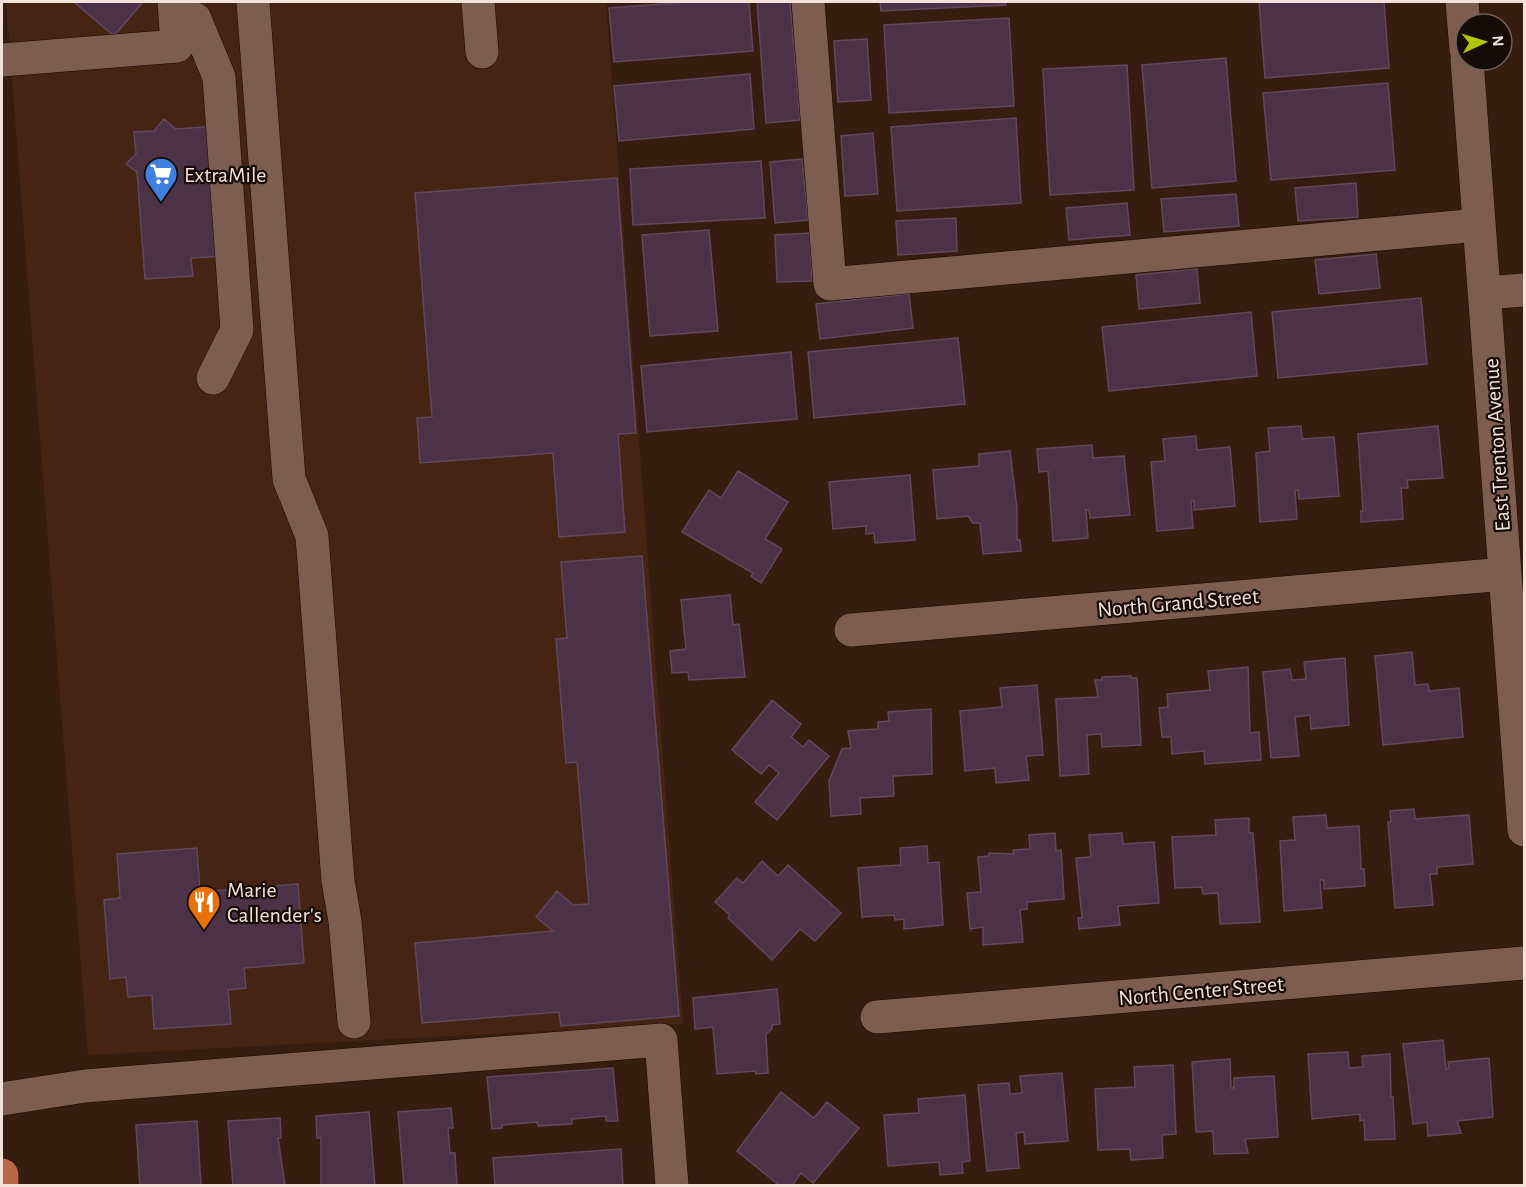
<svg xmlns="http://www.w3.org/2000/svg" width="1526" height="1187" font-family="'Alegreya Sans',sans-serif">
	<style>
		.built { fill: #462414 }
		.building { fill: #4b3246; stroke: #62485d; stroke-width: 1.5 }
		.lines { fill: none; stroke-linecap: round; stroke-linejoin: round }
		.minor-casing { stroke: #1d0600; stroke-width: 34 }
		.major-casing { stroke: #1d0600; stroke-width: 34 }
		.minor { stroke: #7c5d4f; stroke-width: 33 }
		.major { stroke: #bc6748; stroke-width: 33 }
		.labels { text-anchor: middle; stroke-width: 4.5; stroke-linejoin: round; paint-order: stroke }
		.poi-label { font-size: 22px; fill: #f4e1d9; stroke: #160b06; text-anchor: start }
		.street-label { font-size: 22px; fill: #f4e1d9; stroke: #160b06 }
	</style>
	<rect width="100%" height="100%" fill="#371d10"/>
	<path class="built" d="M6 2H606L683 1024 88 1055Z"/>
	<path class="building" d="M74 2H143L114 36Z
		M689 2H749L753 51 614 62 609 8Z
		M757 2H790L800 120 766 123Z
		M880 2H1005L1006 5 881 11Z
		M1259 2H1384L1389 68 1265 78Z
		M1009 18 1014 106 889 113 884 25Z
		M867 39 871 100 838 102 834 41Z
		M1226 58 1236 181 1152 188 1142 65Z
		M1127 65 1134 190 1050 195 1043 69Z
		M750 74 754 129 619 141 614 86Z
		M1388 83 1395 170 1271 180 1263 93Z
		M1016 118 1021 203 897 211 891 127Z
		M164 119 176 129 216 126 226 256 191 258 193 276 145 279 137 172 126 164 136 154 134 132 154 131Z
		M873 133 878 194 845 196 841 136Z
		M802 159 808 220 775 223 770 162Z
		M761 161 765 218 633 225 630 169Z
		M617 178 636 433 618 434 625 532 559 537 553 453 420 463 417 418 432 417 415 193Z
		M1356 183 1358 217 1298 221 1295 188Z
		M1236 194 1239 226 1164 232 1161 199Z
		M1127 203 1130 235 1069 240 1066 208Z
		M956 218 957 251 898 255 896 221Z
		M709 230 718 331 650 336 642 235Z
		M810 233 812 281 777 282 775 235Z
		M1376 254 1380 288 1319 294 1315 260Z
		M1197 269 1200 303 1139 309 1136 275Z
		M909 294 913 328 820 339 816 304Z
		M1421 298 1427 364 1278 378 1272 312Z
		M1251 312 1257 376 1109 391 1102 327Z
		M958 338 965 404 814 418 808 352Z
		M791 352 797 419 647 432 641 366Z
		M1301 426 1302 439 1334 437 1339 496 1299 499 1298 490H1295L1297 519 1260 522 1256 453 1270 451 1268 428Z
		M1438 426 1443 478 1407 480 1408 488H1401L1403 519 1361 522V511H1363L1358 434Z
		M1196 436 1197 450 1230 447 1235 506 1194 510V501H1191L1193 528 1157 531 1151 462 1165 461 1163 439Z
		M1092 445 1093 458 1124 456 1130 515 1090 518 1089 510H1086L1088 538 1053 541 1048 471 1039 472 1037 449Z
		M1010 451 1017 508V540H1020L1021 551 983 554 980 523H973L968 516 937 519 933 470 979 466V454Z
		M738 471 788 502 765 539 782 549 761 583 751 576 753 573 682 532 709 490 721 498Z
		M910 475 915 540 875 543 874 533 866 534V526L833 529 829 482Z
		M642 556 679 1016 561 1026 559 1012 422 1023 415 943 553 931 536 917 557 891 573 905 589 904 577 762 566 763 556 639 567 638 561 562Z
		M730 595 733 625 739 624 745 677 689 680 688 672 672 673 670 651 686 649 681 600Z
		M1412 652 1415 685 1428 684 1429 691 1459 688 1463 737 1383 745 1375 656Z
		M1345 658 1349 725 1311 729 1310 715 1295 717 1299 756 1271 758 1263 672 1290 669 1292 680 1306 679 1304 662Z
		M1248 667 1250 733 1259 732 1261 760 1205 764 1204 751 1172 754 1171 737H1162L1159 708 1168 707 1167 694 1210 690 1208 671Z
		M1131 676V678H1137L1141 745 1102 747 1101 734 1087 735 1089 774 1060 776 1056 699 1098 697 1095 680H1102V677Z
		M1037 685 1043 755 1026 756 1029 780 996 783 995 768 965 771 960 711 1002 707 1000 688Z
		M772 700 801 724 791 737 803 747 809 740 829 756 777 820 755 802 779 773 769 765 761 774 732 750Z
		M931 709 932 774 893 776 894 796 860 798 861 814 831 816 829 781 842 749 851 748 848 731 878 729V722L889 721 888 712Z
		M1414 809 1415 819 1469 815 1473 864 1437 867V874H1430L1433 905 1395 908 1388 822H1391L1390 811Z
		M1326 815 1327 828 1359 826 1361 869H1364L1365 886 1324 889V880H1320L1322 908 1284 911 1280 841 1295 840 1293 817Z
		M1249 818V833H1253L1260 922 1220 924 1218 893 1203 894 1202 887 1175 888 1172 837 1216 835 1215 820Z
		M1055 833 1056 851 1061 850 1064 899 1027 902V909L1020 910 1023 942 983 945V927L970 929 967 893 981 892 978 857 989 856V853L1014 854 1013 850 1030 849 1029 835Z
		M1122 833 1123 844 1154 842 1159 903 1118 906 1120 925 1079 929 1078 918H1082L1076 858 1091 857 1089 835Z
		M927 846 928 863 939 862 943 925 904 929V919L895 920 894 915 862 917 858 868 901 865 900 848Z
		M197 848 200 892 298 884 304 963 244 968 246 988 228 990 231 1024 154 1029 152 995 128 997 126 977 110 979 104 900 120 898 117 854Z
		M762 861 778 876 788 865 841 913 815 941 800 929 772 960 728 918 730 915 715 902 737 878 743 883Z
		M777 989 780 1024 772 1025V1029L766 1034 768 1073 756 1074 755 1071 717 1074 713 1027 695 1029 693 998Z
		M1443 1040 1446 1069 1449 1068 1448 1062 1489 1058 1493 1117 1457 1121 1461 1133 1428 1136 1427 1122 1413 1124 1403 1044Z
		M1348 1052 1349 1068 1363 1067 1362 1056 1390 1054 1391 1097H1393L1395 1139 1365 1140 1364 1120 1360 1121V1114L1312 1119 1308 1054Z
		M1230 1059 1231 1088H1234V1078L1274 1076 1278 1137 1245 1139 1248 1153 1214 1154 1213 1131 1196 1132 1192 1062Z
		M1173 1065 1176 1134 1162 1135 1163 1158 1131 1160 1130 1149 1098 1150 1095 1089 1135 1087 1134 1067Z
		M613 1068 618 1121H606V1116L572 1119V1124L538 1126 537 1122 502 1125V1128L492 1129 487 1077Z
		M1062 1073 1068 1141 1025 1144 1024 1132 1016 1133 1019 1168 987 1171 978 1085 1009 1083 1010 1094 1022 1093 1020 1076Z
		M781 1092 814 1118 827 1102 859 1128 813 1183 801 1173 792 1186H780L737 1151Z
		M965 1095 970 1161 962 1162 963 1173 940 1175 939 1162 888 1166 884 1115 919 1113 918 1099Z
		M451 1108 453 1128H448L450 1153H455L457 1186H404L398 1112Z
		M369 1112 375 1186H321V1138H317L316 1116Z
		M280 1118 281 1138H278L285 1186H233L228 1121Z
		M197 1121 201 1186H140L136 1125Z
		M621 1149 623 1186H495L493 1158Z"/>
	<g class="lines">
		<g class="minor-casing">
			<path id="minor" d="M253 2 289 479 312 536 338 881 345 921 354 1022
				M478 2 482 52
				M808 2 830 284 1479 225
				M1462 2 1466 50
				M195 19 219 77 237 330 213 378
				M2 60 177 46 174 2
				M1467 60 1524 830
				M1485 293 1524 290
				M851 630 1505 574
				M877 1017 1524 963
				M2 1099 85 1086 661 1040 672 1186"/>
		</g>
		<g class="major-casing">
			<path id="major" d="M2 1175V1186"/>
		</g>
		<use href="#minor" class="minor"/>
		<use href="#major" class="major"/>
	</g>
	<defs>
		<g id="supermarket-pin" transform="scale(1.725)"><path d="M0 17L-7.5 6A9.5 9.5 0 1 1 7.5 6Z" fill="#3f7fe0" stroke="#160b06"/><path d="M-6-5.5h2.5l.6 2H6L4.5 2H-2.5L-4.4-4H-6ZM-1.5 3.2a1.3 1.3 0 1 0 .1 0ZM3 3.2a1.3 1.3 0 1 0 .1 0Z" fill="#fff"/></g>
		<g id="restaurant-pin" transform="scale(1.725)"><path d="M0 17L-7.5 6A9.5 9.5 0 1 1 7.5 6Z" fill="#e8710a" stroke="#160b06"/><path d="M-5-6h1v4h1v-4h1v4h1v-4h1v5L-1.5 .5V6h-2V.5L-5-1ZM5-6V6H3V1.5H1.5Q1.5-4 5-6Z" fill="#fff"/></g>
	</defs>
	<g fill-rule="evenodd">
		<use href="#supermarket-pin" x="161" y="174"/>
		<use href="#restaurant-pin" x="204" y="902"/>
	</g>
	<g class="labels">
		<g class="poi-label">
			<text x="184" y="182">ExtraMile</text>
			<text x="227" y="897">Marie<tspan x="227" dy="25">Callender's</tspan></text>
		</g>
		<g class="street-label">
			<text transform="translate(1496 445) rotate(-94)" y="8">East Trenton Avenue</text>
			<text transform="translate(1178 602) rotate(-5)" y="8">North Grand Street</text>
			<text transform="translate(1201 990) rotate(-5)" y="8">North Center Street</text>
		</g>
	</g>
	<rect width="1526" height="1187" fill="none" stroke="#f4e1d9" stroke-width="6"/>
	<g transform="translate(1484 42) rotate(86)"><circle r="28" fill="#160b06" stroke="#6f615a" stroke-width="1.5"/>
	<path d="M0-4.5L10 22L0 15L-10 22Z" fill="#b0c500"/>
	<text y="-9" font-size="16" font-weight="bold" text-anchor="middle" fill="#f4e1d9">N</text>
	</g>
</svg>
